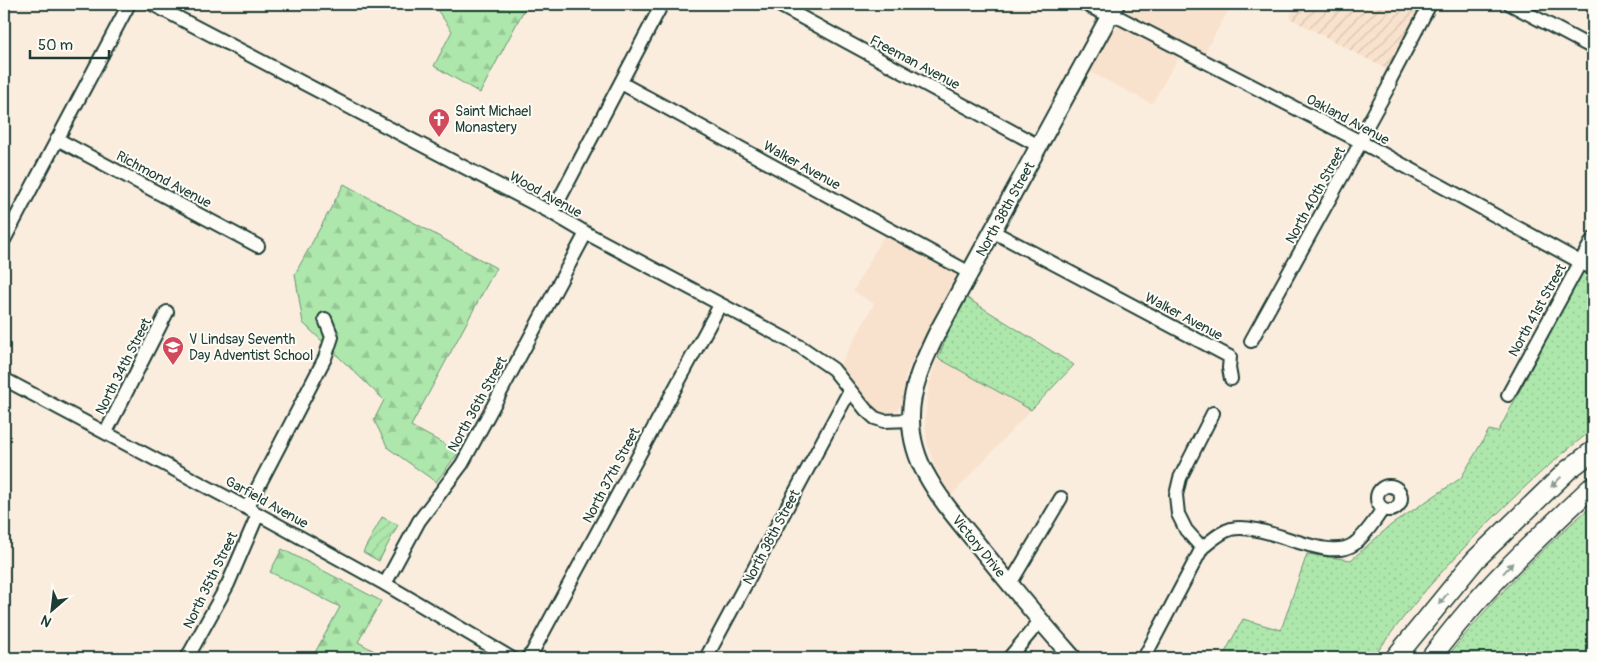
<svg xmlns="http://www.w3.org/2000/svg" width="1597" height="662" font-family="Pangolin,sans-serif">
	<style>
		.built { fill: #f9e2cd }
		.industrial { fill: url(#industrial-furrows) }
		.grass { fill: url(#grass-dots); stroke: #669270 }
		.forest { fill: url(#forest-firs); stroke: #669270 }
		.garden { fill: url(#garden-furrows); stroke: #669270 }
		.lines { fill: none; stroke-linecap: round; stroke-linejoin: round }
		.minor-casing { stroke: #1f3d34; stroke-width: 16 }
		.major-casing { stroke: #1f3d34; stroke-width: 20 }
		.highway-casing { stroke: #1f3d34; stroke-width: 22 }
		.minor { stroke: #fdfcf7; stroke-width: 12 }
		.major { stroke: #fdfcf7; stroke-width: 16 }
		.highway { stroke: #fdfcf7; stroke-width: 19 }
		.oneway { fill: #8e9c96 }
		.labels { text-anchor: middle; stroke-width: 4; stroke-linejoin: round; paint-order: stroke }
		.street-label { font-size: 14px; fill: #1f3d34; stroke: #fdfcf7 }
		.poi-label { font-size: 14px; fill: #1f3d34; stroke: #fdfcf7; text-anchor: start }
	</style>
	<defs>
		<pattern id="industrial-furrows" width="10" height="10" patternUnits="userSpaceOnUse" patternTransform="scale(1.25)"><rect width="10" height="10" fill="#f9e2cd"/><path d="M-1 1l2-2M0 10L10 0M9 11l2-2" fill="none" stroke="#d5c3b1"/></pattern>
		<pattern id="grass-dots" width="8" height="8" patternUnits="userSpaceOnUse" patternTransform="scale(1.25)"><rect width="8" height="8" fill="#aee7ab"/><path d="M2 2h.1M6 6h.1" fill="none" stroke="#95c794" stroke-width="1.8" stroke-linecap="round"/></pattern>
		<pattern id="forest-firs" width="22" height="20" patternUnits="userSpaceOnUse" patternTransform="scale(1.25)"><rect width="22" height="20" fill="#aee7ab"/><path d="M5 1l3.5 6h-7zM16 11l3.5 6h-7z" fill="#95c794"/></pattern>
		<pattern id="garden-furrows" width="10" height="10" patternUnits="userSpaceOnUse" patternTransform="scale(1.25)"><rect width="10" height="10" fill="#aee7ab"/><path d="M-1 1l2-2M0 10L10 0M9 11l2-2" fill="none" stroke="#95c794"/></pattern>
	</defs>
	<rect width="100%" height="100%" fill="#fbedde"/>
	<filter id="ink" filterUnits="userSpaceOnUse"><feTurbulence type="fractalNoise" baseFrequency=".02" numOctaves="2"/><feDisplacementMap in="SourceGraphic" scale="10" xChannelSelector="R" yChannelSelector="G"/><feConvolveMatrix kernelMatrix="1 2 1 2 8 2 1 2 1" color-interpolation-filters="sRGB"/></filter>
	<g filter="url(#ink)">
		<path class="built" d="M1127 4H1232L1204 54 1137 19 1129 13Z
			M1126 26 1181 53 1152 104 1090 72 1112 32 1118 27Z
			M885 233 947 267 954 272 956 279 910 365 905 378 902 401 898 410 889 414H880L872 408 840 365 874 304 853 291Z
			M938 358 1031 410 951 496 935 467 927 443 925 418 927 397 932 373Z"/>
		<path class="industrial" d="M1296 4H1426L1390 71 1289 18Z"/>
		<path class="grass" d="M1582 272 1593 278V429C1571 447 1548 465 1527 485 1471 538 1417 595 1373 658H1222L1243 619 1281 630 1307 554 1351 560 1391 525 1461 478 1489 430 1498 432Z
			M967 298 1074 365 1031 410 938 358 950 329Z
			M1593 505V658H1446C1490 603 1539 550 1593 505Z"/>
		<path class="forest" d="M433 4H527L480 93 434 66 452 31Z
			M344 184 496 268 411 426 459 452 436 482 388 448 374 420 384 400 303 323 295 274Z
			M282 549 381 601 358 642 387 658H312L340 607 270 572Z"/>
		<path class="garden" d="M382 517 398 525 379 561 363 552Z"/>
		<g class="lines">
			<g class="minor-casing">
				<path id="minor" d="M152 4 552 213 586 233 801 347 833 369 866 410 875 418 884 421 911 420
					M777 4 1039 146
					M1085 4 1099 11 1122 19 1361 142 1593 269
					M1510 4 1593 48
					M621 83 970 273
					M57 139 258 246
					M552 213 662 4
					M992 231 1230 357 1229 368 1231 379
					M4 240 129 4
					M1251 341 1361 142 1368 124 1389 86 1390 80 1430 4
					M4 379 258 514 385 584 511 658
					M1508 395 1593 239
					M106 432 167 312
					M1377 498a12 12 0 1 1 24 0a12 12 0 1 1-24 0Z
					M247 508 325 358 332 337 325 319
					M1202 548 1186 530 1178 514 1176 495 1180 478 1213 413
					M385 584 419 521 462 464 468 453 586 233
					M1010 584 1061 498
					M187 658 228 584 258 514
					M527 658 532 653 720 305
					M706 658 850 390
					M1009 658 1040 621
					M1144 658 1202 548C1211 541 1220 532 1231 529 1265 521 1326 564 1354 544 1366 535 1374 521 1383 509"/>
			</g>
			<g class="major-casing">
				<path id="major" d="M1073 658C1042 623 1012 587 982 550 963 526 941 502 926 474 917 459 911 438 911 420 910 389 924 360 937 333L1116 4"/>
			</g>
			<g class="highway-casing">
				<path id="highway" d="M1395 658 1475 560 1568 470 1593 451
					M1431 658C1477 594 1535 540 1593 486"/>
			</g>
			<use href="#minor" class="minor"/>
			<use href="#major" class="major"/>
			<use href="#highway" class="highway"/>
		</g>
		<defs><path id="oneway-solid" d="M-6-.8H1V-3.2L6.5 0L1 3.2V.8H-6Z" transform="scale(1.25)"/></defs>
		<g class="oneway">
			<use href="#oneway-solid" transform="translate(1556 482) rotate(136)"/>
			<use href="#oneway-solid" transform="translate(1508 568) rotate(-48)"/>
			<use href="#oneway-solid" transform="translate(1443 599) rotate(129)"/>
		</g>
	</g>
	<defs>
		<g id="church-pin" transform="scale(1.125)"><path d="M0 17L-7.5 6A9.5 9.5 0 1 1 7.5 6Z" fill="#d1495b" stroke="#fdfcf7"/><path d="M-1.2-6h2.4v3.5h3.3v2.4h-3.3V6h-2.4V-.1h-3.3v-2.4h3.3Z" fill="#fff"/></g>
		<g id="school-pin" transform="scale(1.125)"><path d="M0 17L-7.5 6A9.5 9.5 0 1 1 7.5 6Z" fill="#d1495b" stroke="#fdfcf7"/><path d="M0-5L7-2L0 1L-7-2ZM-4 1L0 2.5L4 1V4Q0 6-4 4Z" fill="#fff"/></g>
	</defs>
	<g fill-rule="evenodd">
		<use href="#church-pin" x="439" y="119"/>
		<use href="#school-pin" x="173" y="347"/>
	</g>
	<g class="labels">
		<g class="street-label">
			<text transform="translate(915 62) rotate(28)" y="5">Freeman Avenue</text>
			<text transform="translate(1348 119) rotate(28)" y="5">Oakland Avenue</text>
			<text transform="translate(802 165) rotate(29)" y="5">Walker Avenue</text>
			<text transform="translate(164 179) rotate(28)" y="5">Richmond Avenue</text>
			<text transform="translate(546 194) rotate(29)" y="5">Wood Avenue</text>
			<text transform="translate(1315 195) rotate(-61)" y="5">North 40th Street</text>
			<text transform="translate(1005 209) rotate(-61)" y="5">North 38th Street</text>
			<text transform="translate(1537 310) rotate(-61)" y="5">North 41st Street</text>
			<text transform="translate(1184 316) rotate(28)" y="5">Walker Avenue</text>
			<text transform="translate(123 366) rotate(-63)" y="5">North 34th Street</text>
			<text transform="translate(477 404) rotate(-61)" y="5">North 36th Street</text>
			<text transform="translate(611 475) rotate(-62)" y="5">North 37th Street</text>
			<text transform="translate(267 502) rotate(29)" y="5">Garfield Avenue</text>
			<text transform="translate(771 537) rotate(-62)" y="5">North 38th Street</text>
			<text transform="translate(979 546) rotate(51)" y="5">Victory Drive</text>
			<text transform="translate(210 580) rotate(-64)" y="5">North 35th Street</text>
		</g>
		<g class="poi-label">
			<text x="455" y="116">Saint Michael<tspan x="455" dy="16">Monastery</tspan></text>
			<text x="189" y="344">V Lindsay Seventh<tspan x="189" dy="16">Day Adventist School</tspan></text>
		</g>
	</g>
	<rect width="1597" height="662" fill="none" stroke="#fdfcf7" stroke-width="20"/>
	<rect x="10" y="10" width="1577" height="642" fill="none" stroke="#1f3d34" stroke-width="2" filter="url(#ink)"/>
	<g transform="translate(52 610) rotate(208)" stroke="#fdfcf7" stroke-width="4" paint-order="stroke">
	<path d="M0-4L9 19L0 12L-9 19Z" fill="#1f3d34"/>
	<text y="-8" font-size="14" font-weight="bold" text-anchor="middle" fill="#1f3d34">N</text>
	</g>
	<path d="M30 50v8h79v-8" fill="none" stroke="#1f3d34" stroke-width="2.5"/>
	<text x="38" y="50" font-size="15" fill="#1f3d34" stroke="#fdfcf7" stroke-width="4" paint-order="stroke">50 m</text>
</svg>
